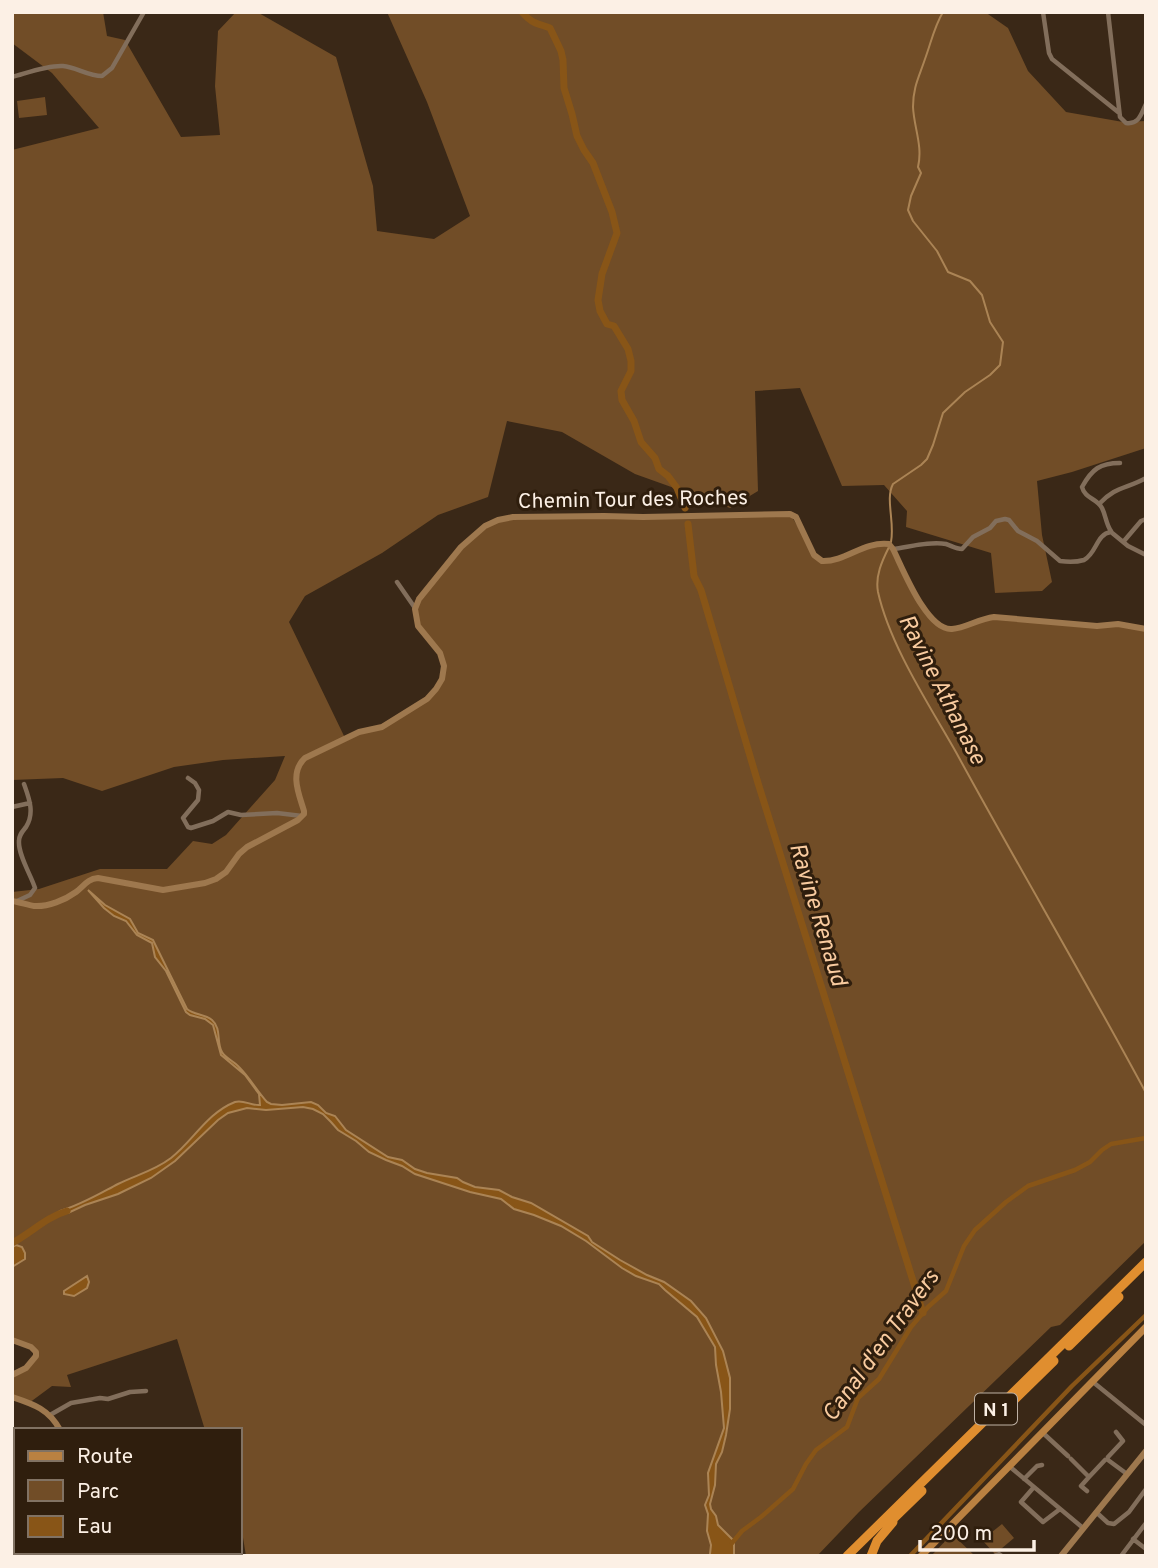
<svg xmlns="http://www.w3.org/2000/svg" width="1158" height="1568" font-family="Overpass,sans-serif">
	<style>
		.green { fill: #714d27 }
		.water { fill: #885517; stroke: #ab8455; stroke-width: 2 }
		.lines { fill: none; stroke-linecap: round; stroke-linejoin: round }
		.stream { stroke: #ab8455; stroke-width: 2 }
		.canal { stroke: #885517; stroke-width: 4.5 }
		.river { stroke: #885517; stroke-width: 7 }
		.street { stroke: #826e5b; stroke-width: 4.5 }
		.secondary { stroke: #9e784e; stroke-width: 6 }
		.primary { stroke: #ba8141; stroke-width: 7 }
		.highway { stroke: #e08e2f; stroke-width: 9 }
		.labels { text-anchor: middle; stroke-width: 6; stroke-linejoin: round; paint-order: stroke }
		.shield { fill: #2f1e0d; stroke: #beb1a4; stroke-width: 2 }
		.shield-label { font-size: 19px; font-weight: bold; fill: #fcf0e5 }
		.street-label { font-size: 21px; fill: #fcf0e5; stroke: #2f1e0d }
		.water-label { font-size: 23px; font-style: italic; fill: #f9cb9f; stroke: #2f1e0d }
	</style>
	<rect width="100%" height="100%" fill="#3a2817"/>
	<path class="green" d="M14 12H103L107 36 125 40 181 137 220 135 215 86 218 31 236 12H257L336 57 373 186 377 231 434 239 470 216 427 102 387 12H985L1008 28 1028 71 1066 112 1123 122 1146 121V448L1072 472 1037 481 1042 535 1052 582 1042 591 995 593 991 553 906 527 907 511 884 485 842 486 800 388 755 391 758 491 730 508 635 474 562 432 507 421 488 497 438 515 382 553 305 596 289 622 345 738 371 730 427 699 442 679 440 653 418 626 415 609 461 547 498 520 790 514 818 559 831 561 870 545 889 544 925 612 946 629 984 618 1063 624H1118L1146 629V1241L1060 1325 1051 1327 859 1512 817 1556H246L240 1519V1430H205L177 1339 67 1375 71 1387 52 1386 29 1403 12 1397V1375L26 1368 36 1352 12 1340V892L39 889 100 869H167L193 841 212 844 226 835 275 780 285 756 223 760 174 767 102 791 63 778 12 780V150L99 128 52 73 12 43V20Z
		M45 97 47 115 19 118 17 101Z
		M1002 1524 1014 1538 995 1554 982 1540Z
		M952 1534 975 1556H931Z"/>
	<path class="water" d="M88 890 105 905 130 919 138 933 153 940 187 1009C194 1015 205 1014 212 1020 222 1029 216 1042 222 1052 225 1058 234 1061 239 1067 250 1078 257 1091 267 1102L271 1104 282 1105 311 1102 318 1105 326 1113 335 1116 346 1130 388 1157 402 1160 415 1169 427 1173 457 1178 463 1182 475 1187 499 1190 512 1197 531 1203 588 1236 592 1242 620 1260 647 1275 664 1282 691 1301 706 1318 723 1351 730 1378V1409L726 1435 722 1452 716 1464 715 1485 710 1504 711 1509 716 1516 718 1525 734 1541V1556H713L710 1554 711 1545 707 1531 708 1514 705 1505 709 1495 708 1473 724 1428 721 1392 716 1365 715 1347 697 1317 665 1290 659 1284 636 1276 622 1268 586 1241 561 1226 534 1215 514 1209 501 1199 470 1192 415 1174 402 1166 386 1160 369 1152 356 1141 338 1130 331 1122 323 1114 313 1109 303 1107 266 1110 247 1108 228 1113 218 1120 175 1161 151 1178 118 1194 85 1205 68 1213H58L60 1211C81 1205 99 1194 118 1184 136 1175 154 1171 171 1158 193 1141 207 1113 235 1102 243 1099 251 1106 260 1105L259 1094 245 1075 221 1055 213 1025 205 1019 190 1015 186 1012 166 971 155 957 152 943 137 935 126 921 114 916 104 908Z
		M16 1245 22 1247 25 1253V1259L12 1267V1247Z
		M87 1276 89 1282 87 1288 74 1296 64 1294V1291Z"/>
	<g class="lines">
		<path class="stream" d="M891 542C895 522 885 499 893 484L921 465 927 459 933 445 943 413 965 392 990 375 1000 365 1003 342 990 322 982 295 970 281 948 272 937 251 913 221 908 210 911 196 921 173 918 167C923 146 914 128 913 107 913 87 919 77 925 59 931 43 934 27 943 12
			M889 547C882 561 875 576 878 592 890 646 930 706 957 754 1019 868 1085 979 1146 1093"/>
		<path class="canal" d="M732 1543 742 1531 761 1517 793 1489 806 1464 816 1450 847 1427 858 1398 879 1379 911 1327 928 1307 946 1291 964 1246 975 1230 1006 1202 1028 1186 1075 1170 1090 1162 1102 1150 1111 1144 1146 1138
			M910 1556 1072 1386 1146 1315"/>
		<path class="river" d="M522 12C532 24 537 23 550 28L561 51 563 60 564 88 572 114 577 136 584 150 593 163 612 212 617 233 602 274 598 300 600 311 607 324 614 326 628 349 631 361V371L621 391 622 400 634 421 641 442 655 458 659 469 668 476 677 488 685 508
			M688 524 694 576 701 590 758 783 923 1313
			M12 1243C31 1233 46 1217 67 1211"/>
		<path class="street" d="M1043 12 1049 53 1052 59 1118 112
			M1108 12 1120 117 1126 123C1139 125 1141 114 1146 104
			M12 77C27 73 47 65 63 66 76 67 88 76 102 76L112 68 144 12
			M1099 504C1116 486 1126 489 1146 478
			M1111 531C1106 524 1106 516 1102 508 1097 498 1085 499 1082 487 1092 469 1100 463 1120 463
			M1124 541 1141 521 1146 519
			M893 549C909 547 930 541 946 544 952 546 956 549 962 549L973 537 990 528 996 521 1005 519 1009 520 1018 531 1037 541 1060 561C1067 562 1077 562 1084 560 1097 553 1096 534 1111 532L1128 546 1146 555
			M397 582 415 608
			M188 778 195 783 199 790 198 800 183 818 188 827 191 828 213 821 228 812 241 815 277 813 302 816
			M12 807 30 803
			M17 901 30 895 35 888C31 875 18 855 19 841 19 835 22 832 26 827 35 813 29 798 24 784
			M1093 1382 1146 1425
			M50 1415 71 1403 100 1398 108 1399 130 1392 146 1391
			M1043 1433 1068 1456
			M1108 1457 1123 1441 1116 1432
			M1071 1459 1089 1477 1105 1460
			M1108 1460 1127 1474
			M1009 1466 1083 1528
			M1024 1479 1037 1466 1042 1465
			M1034 1487 1021 1502 1043 1522 1060 1509
			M1087 1491 1081 1486 1089 1477
			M1096 1512 1108 1523 1114 1524 1129 1512 1146 1489
			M1133 1539 1146 1549
			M126 1552V1556
			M187 1552 188 1556
			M994 1556 999 1554 1002 1556
			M1121 1556 1146 1523"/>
		<path class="secondary" d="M12 901C20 902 27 905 34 906 48 907 65 900 76 892 84 886 87 879 98 878L163 890 205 883 216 879 226 872 239 854 247 847 298 820 304 814V811C299 794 289 773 305 758L359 732 382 727 427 699 436 689 442 679 444 666 440 653 418 626 415 609 419 599 461 547 485 526 498 520 513 517 604 516 643 517 790 514 796 517 814 555 822 561C846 562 863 541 889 544L893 549C903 569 927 631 952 629 966 628 978 619 994 617L1097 626 1118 624 1146 629
			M12 1340 31 1347 36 1352V1356L26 1368 12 1375
			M12 1397C33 1404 49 1409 60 1430
			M77 1552V1556
			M1061 1556 1146 1451"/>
		<path class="primary" d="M921 1556 1146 1327"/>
		<path class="highway" d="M1069 1346 1119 1297
			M1009 1405 1054 1361
			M887 1525 922 1491
			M847 1556 1146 1262
			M871 1556 877 1541 893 1522"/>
	</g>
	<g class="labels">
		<rect class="shield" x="975" y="1393.5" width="42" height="31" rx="5"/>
		<g class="shield-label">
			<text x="996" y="1416">N 1</text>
		</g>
		<g class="street-label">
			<text transform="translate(633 499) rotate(-1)" y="7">Chemin Tour des Roches</text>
		</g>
		<g class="water-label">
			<text transform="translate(943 689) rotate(63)" y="8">Ravine Athanase</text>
			<text transform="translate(819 914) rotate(73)" y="8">Ravine Renaud</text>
			<text transform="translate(880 1345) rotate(-54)" y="8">Canal d'en Travers</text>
		</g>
	</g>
	<rect width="1158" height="1568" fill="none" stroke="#fcf0e5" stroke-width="28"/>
	<rect x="14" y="1428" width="228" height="126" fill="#2f1e0d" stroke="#817263" stroke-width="2"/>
	<rect x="28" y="1451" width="35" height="10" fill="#ba8141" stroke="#817263" stroke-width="2"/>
	<text x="77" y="1463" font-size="21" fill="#fcf0e5">Route</text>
	<rect x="28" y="1480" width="35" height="21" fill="#714d27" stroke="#817263" stroke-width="2"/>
	<text x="77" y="1498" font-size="21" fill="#fcf0e5">Parc</text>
	<rect x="28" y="1516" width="35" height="21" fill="#885517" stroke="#817263" stroke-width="2"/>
	<text x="77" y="1533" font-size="21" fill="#fcf0e5">Eau</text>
	<path d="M920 1540v10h114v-10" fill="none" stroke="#fcf0e5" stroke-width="3.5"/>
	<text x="930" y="1540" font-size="21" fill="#fcf0e5" stroke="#2f1e0d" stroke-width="5" paint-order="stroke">200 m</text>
</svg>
